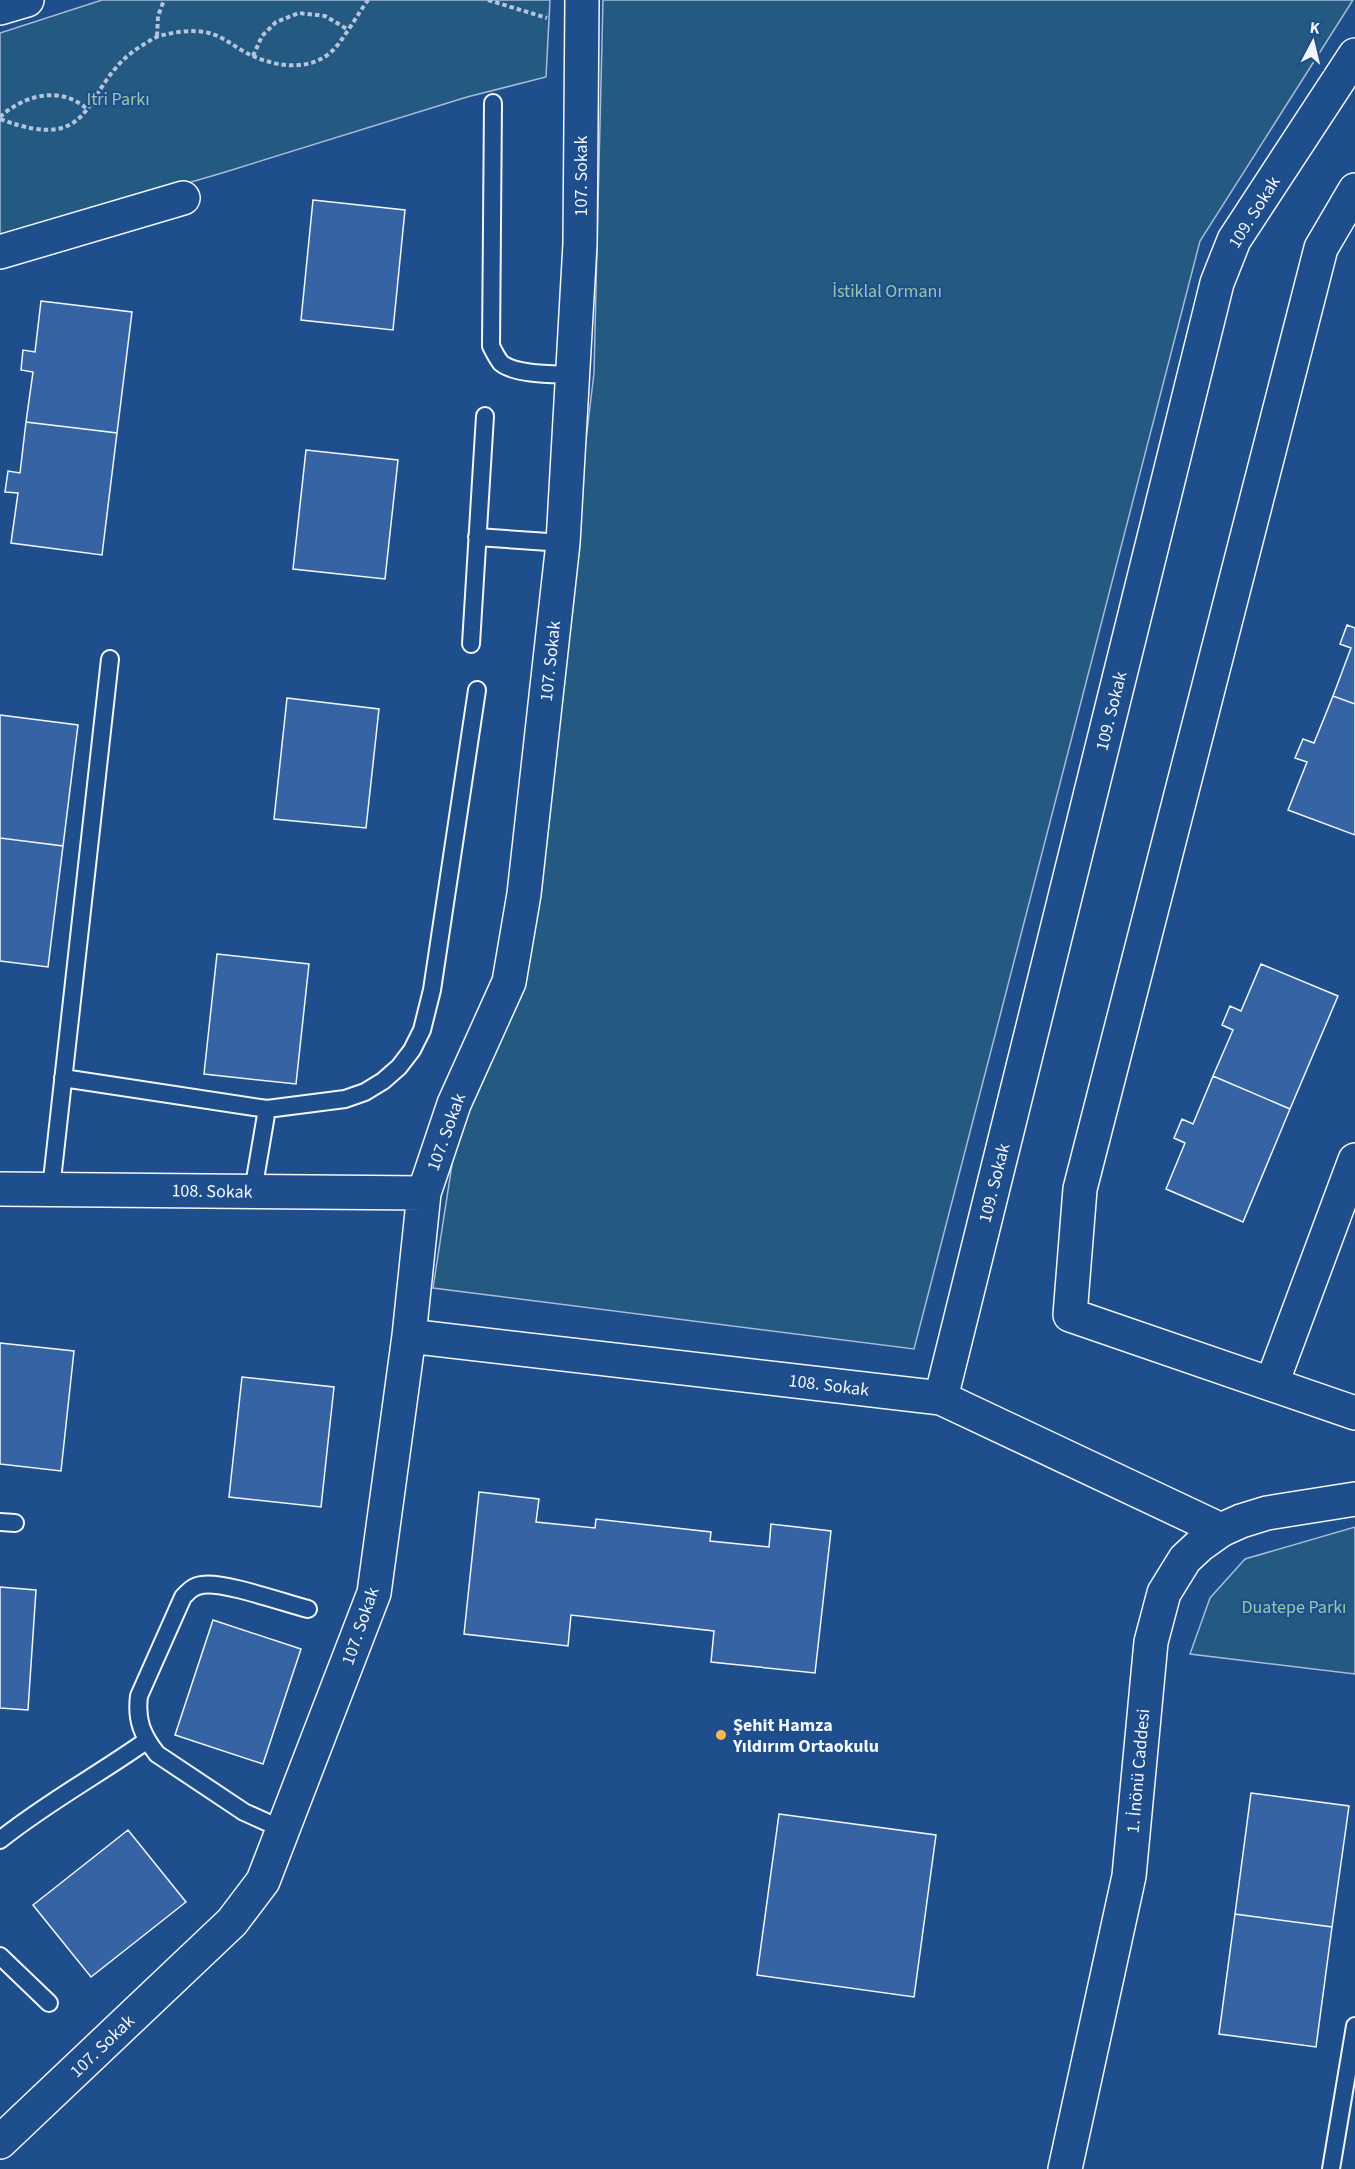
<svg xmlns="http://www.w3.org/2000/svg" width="1355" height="2169" font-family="'Source Sans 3',sans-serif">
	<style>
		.green { fill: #245a82; stroke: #a8bbd7; stroke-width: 1.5 }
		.building { fill: #3563a3; stroke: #f2f6ff; stroke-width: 1.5 }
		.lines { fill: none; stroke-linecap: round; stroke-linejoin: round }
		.service-casing { stroke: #f2f6ff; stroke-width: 20 }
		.minor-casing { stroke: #f2f6ff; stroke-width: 36 }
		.tertiary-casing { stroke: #f2f6ff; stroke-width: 36 }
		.path { stroke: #b3c4dc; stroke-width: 4; stroke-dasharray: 4.5 3; stroke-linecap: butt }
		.service { stroke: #1f4e8c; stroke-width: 16 }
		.minor { stroke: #1f4e8c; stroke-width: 33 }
		.tertiary { stroke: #1f4e8c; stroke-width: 33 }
		.poi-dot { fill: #ffb74d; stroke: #1f4e8c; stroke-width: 2 }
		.labels { text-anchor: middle; stroke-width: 4.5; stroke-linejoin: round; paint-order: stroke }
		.park-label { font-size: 18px; fill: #97c8a6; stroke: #1f4e8c }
		.street-label { font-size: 18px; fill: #f2f6ff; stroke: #1f4e8c }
		.poi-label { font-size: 18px; font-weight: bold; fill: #f2f6ff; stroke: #1f4e8c; text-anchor: start }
	</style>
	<rect width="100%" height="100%" fill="#1f4e8c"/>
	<path class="green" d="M102 0H550L546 77 467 97 222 173 0 238V33Z
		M603 0H1353L1200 241 914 1349 433 1288 457 1132 521 982 594 373Z
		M1355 1527V1674L1190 1654 1210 1598 1245 1559Z"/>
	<path class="building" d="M313 200 405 210 393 330 301 320Z
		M41 301 132 312 117 433 26 422 33 372 21 370 23 350 35 352Z
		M26 422 117 433 102 555 11 543 18 493 5 492 8 471 20 473Z
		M306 450 398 460 385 579 293 569Z
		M1347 625 1355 628V704L1333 696 1351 648 1340 644Z
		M1333 696 1355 704V835L1288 810 1307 762 1295 758 1303 739 1314 743Z
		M287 698 379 709 366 828 274 819Z
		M0 715 78 725 63 846 0 838Z
		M0 838 63 846 48 967 0 961Z
		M217 954 309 964 296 1084 204 1074Z
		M1261 964 1338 996 1290 1109 1213 1076 1233 1030 1222 1025 1230 1006 1241 1011Z
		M1213 1076 1290 1109 1243 1222 1166 1189 1185 1143 1174 1138 1182 1119 1193 1124Z
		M0 1343 74 1351 61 1471 0 1464Z
		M242 1377 334 1387 321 1507 229 1497Z
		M479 1492 539 1499 536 1522 595 1528 596 1519 711 1532 710 1541 769 1547 771 1524 831 1531 815 1673 711 1662 714 1631 571 1615 568 1646 464 1634Z
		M0 1587 36 1590 28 1710 0 1708Z
		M213 1620 301 1649 263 1764 175 1735Z
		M1251 1793 1349 1806 1332 1927 1235 1914Z
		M779 1814 936 1835 914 1997 757 1975Z
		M128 1830 186 1902 91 1977 33 1905Z
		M1235 1914 1332 1927 1316 2047 1219 2034Z"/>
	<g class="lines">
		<g class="service-casing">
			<path id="service" d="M493 103 491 346C494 352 497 358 501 363 516 375 554 374 573 375
				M477 537 563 543
				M471 644 485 416
				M63 1078 267 1109 345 1099 365 1092 383 1081 399 1067 412 1050 422 1030 432 990 477 690
				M51 1189 110 659
				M253 1191 267 1109
				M0 1522 15 1523
				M284 1830 244 1812 157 1754C142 1735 136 1720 139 1696L183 1597C189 1591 193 1586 202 1585 223 1581 284 1603 308 1609
				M0 1840C46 1803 98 1775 146 1741
				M0 1956 49 2003
				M1331 2169 1355 2026"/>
		</g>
		<g class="minor-casing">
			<path id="minor" d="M0 8 27 0
				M1355 190 1321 248 1080 1189 1070 1315 1355 1413
				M0 252 183 198
				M0 1189 424 1193
				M409 1336 941 1398 1221 1530
				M1272 1383 1355 1160
				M941 1398 1217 283 1234 240 1355 55
				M0 2142 232 1922 263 1881 374 1593 409 1336 424 1193 454 1104 509 982 524 894 563 543 580 244 582 0"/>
		</g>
		<g class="tertiary-casing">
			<path id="tertiary" d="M1065 2169 1129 1876 1151 1642 1164 1593 1185 1559 1200 1545 1221 1530 1241 1521 1267 1513 1355 1499"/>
		</g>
		<path class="path" d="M488 0 547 18
			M157 36 158 16 164 0
			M253 56 262 36 276 22 299 13 325 16 347 29
			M0 117C18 100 47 89 71 99 77 101 83 106 88 109
			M0 119C103 158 79 82 143 45 148 42 153 38 159 36 174 32 193 29 209 33 225 37 238 50 253 56 277 67 310 71 331 52 341 44 359 12 368 0"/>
		<use href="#service" class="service"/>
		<use href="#minor" class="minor"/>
		<use href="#tertiary" class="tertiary"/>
	</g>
	<circle class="poi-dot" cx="721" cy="1735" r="6"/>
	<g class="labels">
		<g class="park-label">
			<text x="118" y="105">Itri Parkı</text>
			<text x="887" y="297">İstiklal Ormanı</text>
			<text x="1294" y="1613">Duatepe Parkı</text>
		</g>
		<g class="street-label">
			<text transform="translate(581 176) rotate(-90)" y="6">107. Sokak</text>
			<text transform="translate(1254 212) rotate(-58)" y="6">109. Sokak</text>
			<text transform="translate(550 661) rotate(-84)" y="6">107. Sokak</text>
			<text transform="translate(1111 711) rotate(-76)" y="6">109. Sokak</text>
			<text transform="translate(446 1132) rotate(-70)" y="6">107. Sokak</text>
			<text transform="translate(994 1183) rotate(-76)" y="6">109. Sokak</text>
			<text transform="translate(212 1191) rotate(1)" y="6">108. Sokak</text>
			<text transform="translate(829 1385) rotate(7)" y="6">108. Sokak</text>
			<text transform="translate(360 1626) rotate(-71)" y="6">107. Sokak</text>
			<text transform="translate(1138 1771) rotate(-85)" y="6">1. İnönü Caddesi</text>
			<text transform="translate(102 2046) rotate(-44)" y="6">107. Sokak</text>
		</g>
		<g class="poi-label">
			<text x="733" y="1731">Şehit Hamza<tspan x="733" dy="21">Yıldırım Ortaokulu</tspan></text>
		</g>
	</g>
	<g transform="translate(1313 42) rotate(7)" stroke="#1f4e8c" stroke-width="4.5" paint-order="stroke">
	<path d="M0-4.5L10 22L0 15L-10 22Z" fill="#f2f6ff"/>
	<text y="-9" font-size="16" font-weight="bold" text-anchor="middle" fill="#f2f6ff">K</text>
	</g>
</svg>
